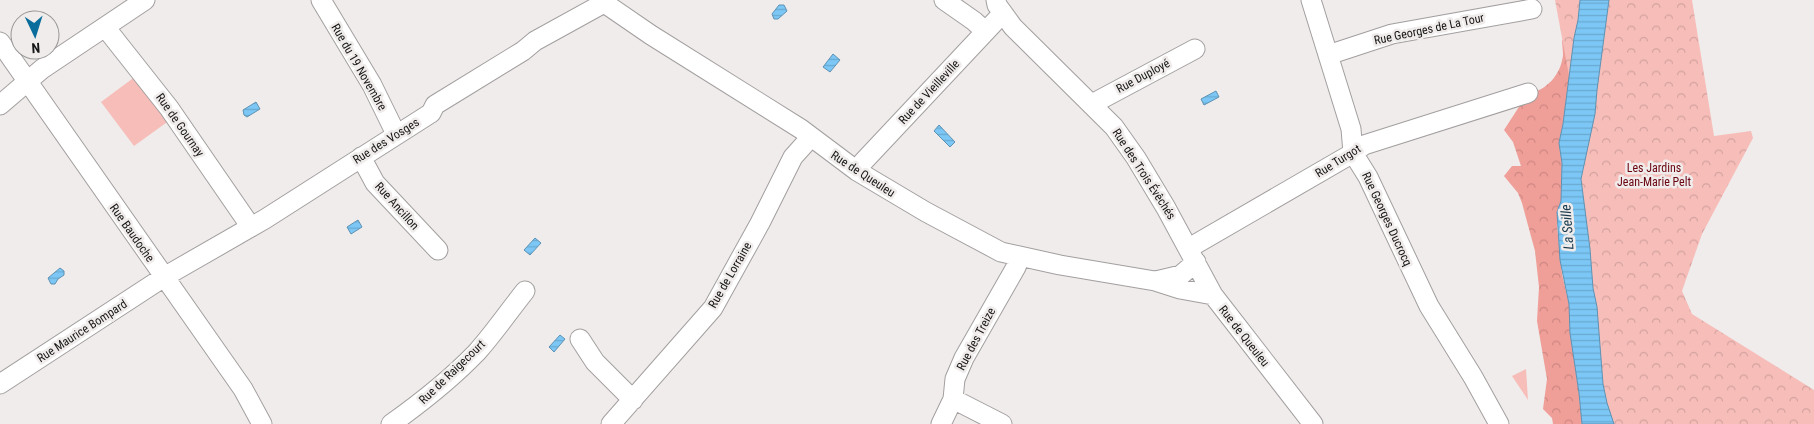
<svg xmlns="http://www.w3.org/2000/svg" width="1814" height="424" font-family="'Roboto Condensed',sans-serif">
	<style>
		.grass { fill: #f7bdb9 }
		.forest { fill: url(#forest-crowns) }
		.park { fill: url(#park-crowns) }
		.water { fill: url(#water-rules); stroke: #5e92b3 }
		.lines { fill: none; stroke-linecap: round; stroke-linejoin: round }
		.minor-casing { stroke: #a39f9f; stroke-width: 21 }
		.minor { stroke: #fff; stroke-width: 19 }
		.labels { text-anchor: middle; stroke-width: 5; stroke-linejoin: round; paint-order: stroke }
		.street-label { font-size: 12px; fill: #171616; stroke: #efeceb }
		.park-label { font-size: 12px; fill: #690310; stroke: #efeceb }
		.water-label { font-size: 14px; font-style: italic; fill: #1a3b4f; stroke: #efeceb }
	</style>
	<defs>
		<pattern id="forest-crowns" width="20" height="18" patternUnits="userSpaceOnUse" patternTransform="scale(1.25)"><rect width="20" height="18" fill="#f09e98"/><path d="M2 6a3 3 0 1 1 6 0M12 15a3 3 0 1 1 6 0" fill="none" stroke="#cd8782"/></pattern>
		<pattern id="park-crowns" width="20" height="18" patternUnits="userSpaceOnUse" patternTransform="scale(1.25)"><rect width="20" height="18" fill="#f7bdb9"/><path d="M2 6a3 3 0 1 1 6 0M12 15a3 3 0 1 1 6 0" fill="none" stroke="#d3a29e"/></pattern>
		<pattern id="water-rules" width="6" height="5" patternUnits="userSpaceOnUse" patternTransform="scale(1.25)"><rect width="6" height="5" fill="#7cc7f6"/><path d="M0 2.5h6" fill="none" stroke="#6aaad2"/></pattern>
	</defs>
	<rect width="100%" height="100%" fill="#efeceb"/>
	<path class="grass" d="M136 76 170 120 134 146 101 102Z
		M1526 369 1528 400 1512 376Z"/>
	<path class="forest" d="M1562 39 1572 55 1563 124 1559 143 1562 163 1561 201 1557 212V226L1562 274 1569 304 1570 333 1579 393 1582 424H1553L1552 418 1543 409 1547 379 1537 321 1539 287 1535 251 1522 203 1518 193 1504 176 1512 166H1521L1513 142 1504 130 1528 93C1547 91 1561 74 1563 55 1563 50 1562 44 1562 39Z"/>
	<path class="park" d="M1555 0H1692L1714 136 1751 131 1753 138 1702 234 1682 291 1692 314 1814 390V424H1598L1581 179 1585 162Z"/>
	<path class="water" d="M1580 0H1609L1597 90 1595 114 1581 179 1590 249 1593 288 1597 307 1603 384 1607 403 1614 424H1582L1579 393 1570 333 1569 304 1560 260 1557 212 1561 201 1562 163 1559 143 1563 124 1574 38 1578 20Z
		M779 5H784L787 11 778 19H774L772 14Z
		M833 54 840 60 830 72 823 67Z
		M1216 91 1219 97 1204 105 1201 99Z
		M256 102 260 109 247 117 244 115 243 110Z
		M939 125 955 142 950 147 934 131Z
		M358 220 362 227 351 234 347 227Z
		M535 238 541 243 530 255 524 250Z
		M60 268 64 271V275L58 279 55 284H51L48 278Z
		M560 335 565 339 554 352 549 347Z"/>
	<g class="lines">
		<g class="minor-casing">
			<path id="minor" d="M321 0 372 85 396 134
				M600 0 651 35 801 129 857 171 926 212 1001 252 1060 265 1155 281 1180 289 1213 295
				M944 0 974 21 985 31
				M996 0 997 5 1013 27 1114 127 1136 158 1166 208 1213 295 1313 424
				M1311 0 1351 129 1353 153 1368 177 1429 306 1473 377 1499 424
				M105 27 169 108 251 227
				M0 42 243 389 262 424
				M1328 55 1392 34 1532 9
				M1092 104 1195 49
				M0 105 42 69 145 0
				M361 157 375 183 438 250
				M857 171 863 162 1003 13
				M1189 248 1353 153 1364 145 1528 93
				M1156 281 1181 275 1196 262
				M580 339 595 362 633 400
				M0 384 164 277 265 219 431 113 435 105 523 51 535 41 604 3
				M953 399 1002 424
				M391 424C422 402 451 379 477 352 494 333 509 311 525 291
				M611 424 713 308 760 223 793 157 811 137
				M941 424 953 399 955 379 964 358 1016 267 1020 257"/>
		</g>
		<use href="#minor" class="minor"/>
	</g>
	<g class="labels">
		<g class="street-label">
			<text transform="translate(1429 29) rotate(-12)" y="4">Rue Georges de La Tour</text>
			<text transform="translate(359 67) rotate(60)" y="4">Rue du 19 Novembre</text>
			<text transform="translate(1143 76) rotate(-28)" y="4">Rue Duployé</text>
			<text transform="translate(929 92) rotate(-47)" y="4">Rue de Vieilleville</text>
			<text transform="translate(180 125) rotate(55)" y="4">Rue de Gournay</text>
			<text transform="translate(386 141) rotate(-32)" y="4">Rue des Vosges</text>
			<text transform="translate(1338 161) rotate(-32)" y="4">Rue Turgot</text>
			<text transform="translate(863 174) rotate(33)" y="4">Rue de Queuleu</text>
			<text transform="translate(1144 174) rotate(57)" y="4">Rue des Trois Évêchés</text>
			<text transform="translate(397 206) rotate(48)" y="4">Rue Ancillon</text>
			<text transform="translate(1387 219) rotate(65)" y="4">Rue Georges Ducrocq</text>
			<text transform="translate(132 233) rotate(55)" y="4">Rue Baudoche</text>
			<text transform="translate(730 275) rotate(-60)" y="4">Rue de Lorraine</text>
			<text transform="translate(82 331) rotate(-33)" y="4">Rue Maurice Bompard</text>
			<text transform="translate(1244 336) rotate(52)" y="4">Rue de Queuleu</text>
			<text transform="translate(976 339) rotate(-62)" y="4">Rue des Treize</text>
			<text transform="translate(452 372) rotate(-44)" y="4">Rue de Raigecourt</text>
		</g>
		<g class="park-label">
			<text x="1654" y="172">Les Jardins<tspan x="1654" dy="14">Jean-Marie Pelt</tspan></text>
		</g>
		<g class="water-label">
			<text transform="translate(1567 227) rotate(-94)" y="5">La Seille</text>
		</g>
	</g>
	<g transform="translate(35 35) rotate(176)"><circle r="24" fill="#efeceb" stroke="#999696"/>
	<path d="M0-4L9 19L0 12L-9 19Z" fill="#0a6d9b"/>
	<text y="-8" font-size="14" font-weight="bold" text-anchor="middle" fill="#171616">N</text>
	</g>
</svg>
